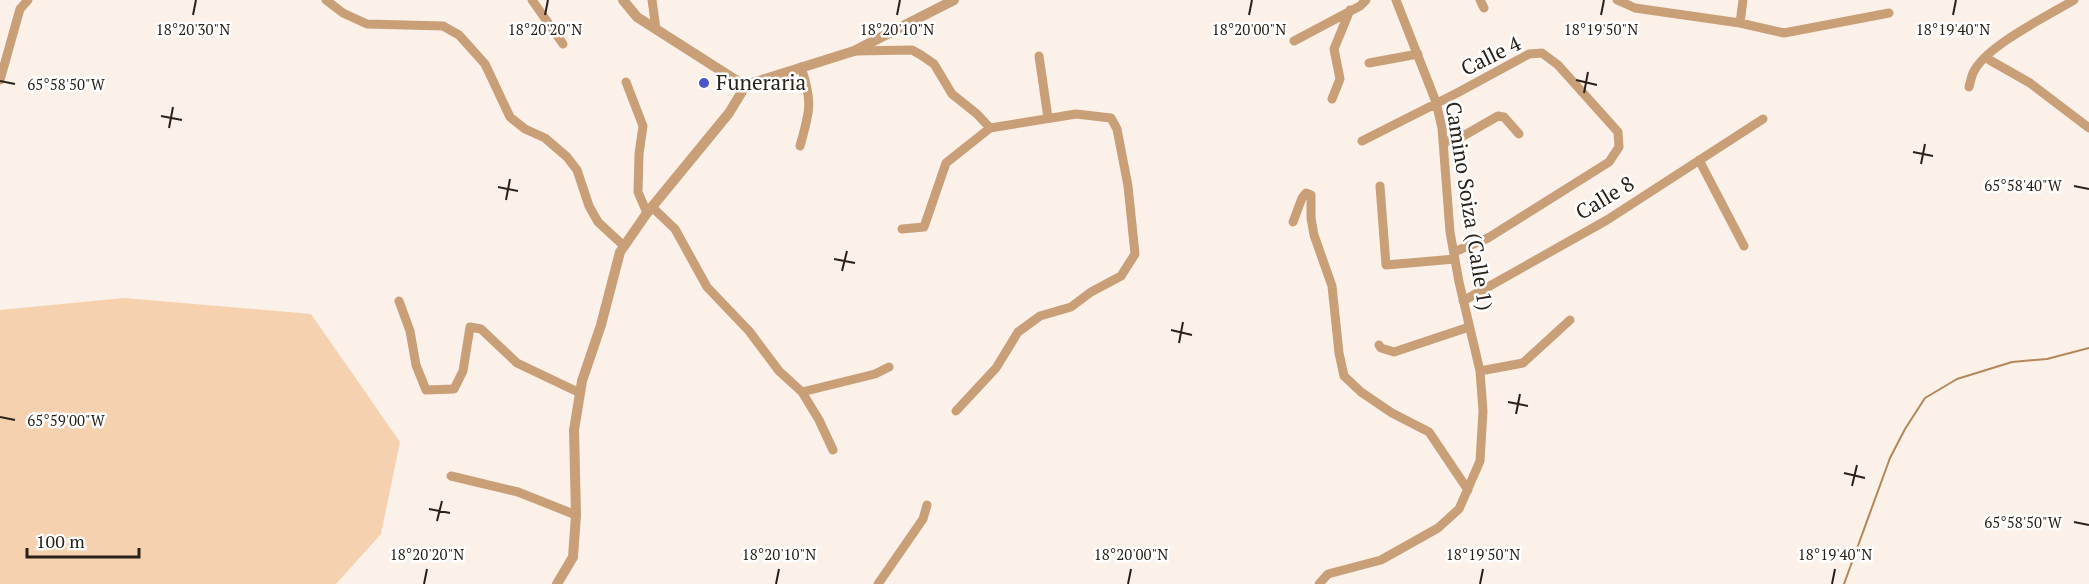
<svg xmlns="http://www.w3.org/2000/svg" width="2089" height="584" font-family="'PT Serif',serif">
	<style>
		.green { fill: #f6d1af }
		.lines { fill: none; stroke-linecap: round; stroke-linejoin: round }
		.stream { stroke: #b3865b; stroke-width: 2 }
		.minor { stroke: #c99f77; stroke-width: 9 }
		.tertiary { stroke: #c99f77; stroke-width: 10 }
		.ticks { fill: none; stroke: #2a2118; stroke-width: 2 }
		.poi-dot { fill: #4b56cb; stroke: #fff; stroke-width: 2 }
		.labels { text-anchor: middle; stroke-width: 5; stroke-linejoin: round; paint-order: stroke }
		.street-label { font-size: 21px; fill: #2a2118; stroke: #fff }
		.poi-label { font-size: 21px; fill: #2a2118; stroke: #fff; text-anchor: start }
		.ticks-label { font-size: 15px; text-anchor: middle; fill: #2a2118; stroke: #fff; stroke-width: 5; stroke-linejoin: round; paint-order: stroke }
	</style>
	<rect width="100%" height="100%" fill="#fbf1e8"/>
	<path class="green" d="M124 298 311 314 400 442 381 534 336 584H0V310Z"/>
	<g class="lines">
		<path class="stream" d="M1844 584 1890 458 1905 429 1925 398 1957 379 2012 362 2047 359 2089 348"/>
		<path class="minor" d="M326 0 343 13 367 24 443 26 459 35 485 64 510 117 525 129 545 138 567 157 577 170 589 206 598 222 624 246
			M532 0 563 44
			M652 0 656 29
			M1480 0 1484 8
			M1617 0 1635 8 1740 23 1784 33 1889 13
			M1740 23 1743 0
			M1294 41 1360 6 1366 0
			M856 51 912 50 921 55 934 64 952 94 977 114 990 128 1076 114 1111 118 1117 129 1128 186 1135 254 1121 276 1091 292 1071 307 1040 316 1018 332 996 368 956 411
			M1039 56 1048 118
			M1986 58 2030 83 2089 128
			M1369 63 1418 54
			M0 80 20 9 28 0
			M626 82 643 126 639 154 638 192 647 213
			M1969 87C1970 83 1971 78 1973 73 1985 46 2048 16 2074 0
			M1332 99 1340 79 1334 49 1350 10
			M1362 141 1457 93 1529 54 1542 53 1558 65 1618 132 1619 147 1609 162 1488 238 1454 252
			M1443 142 1458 139 1498 116 1504 117 1519 134
			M800 146C810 110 813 103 801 67
			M1699 160 1744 246
			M1380 186 1386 265 1455 259
			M652 207 675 229 707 287 749 331 779 371 802 392 875 374 889 367
			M1293 222 1302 198 1306 193 1311 195V218L1314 235 1332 286 1339 353 1344 376 1361 392 1392 413 1429 432 1468 490
			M902 229 924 227 946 163 990 128
			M399 301 410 331 416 365 426 390 454 389 463 371 470 327 481 329 517 363 580 393
			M1463 301 1607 220 1763 119
			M1379 345 1381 348 1394 352 1469 327
			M1480 371 1523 363 1570 320
			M802 392 819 420 833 450
			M451 476 518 492 576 515
			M878 584 923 519 927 505
			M1319 584 1328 574 1381 560 1438 528 1459 509 1480 461 1483 411 1480 371 1459 282 1450 232 1442 128 1436 102 1396 0"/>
		<path class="tertiary" d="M623 0 637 17 745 86
			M557 584 573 557 576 515 574 430 582 381 601 325 620 252 647 213 729 113 746 85 854 51 954 0"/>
	</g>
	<path class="ticks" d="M193 15 196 0M545 15 548 0M897 15 900 0M1249 15 1252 0M1601 15 1604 0M1953 15 1956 0M1576 80 1597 85M0 81 15 84M1584 93 1588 72M161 116 182 120M169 128 173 107M1913 152 1933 156M1921 164 1925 144M2074 186 2089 189M498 187 518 191M506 200 510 179M834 259 855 263M842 271 847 251M1171 330 1192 335M1179 343 1183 322M1508 402 1528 406M1516 414 1520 394M0 417 15 420M1844 473 1865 478M1852 486 1857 465M429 509 450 513M437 521 442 501M2074 522 2089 525M424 584 427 569M776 584 779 569M1128 584 1131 569M1480 584 1483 569M1832 584 1835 569"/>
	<circle class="poi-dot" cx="704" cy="83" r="6"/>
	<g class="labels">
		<g class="street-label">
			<text transform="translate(1491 56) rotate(-26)" y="7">Calle 4</text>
			<text transform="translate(1605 198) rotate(-31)" y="7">Calle 8</text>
			<text transform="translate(1469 206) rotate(81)" y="7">Camino Soiza (Calle 1)</text>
		</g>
		<g class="poi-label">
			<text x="716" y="90">Funeraria</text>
		</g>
	</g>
	<g class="ticks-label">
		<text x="193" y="35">18°20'30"N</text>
		<text x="545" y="35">18°20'20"N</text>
		<text x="897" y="35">18°20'10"N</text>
		<text x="1249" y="35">18°20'00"N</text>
		<text x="1601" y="35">18°19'50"N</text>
		<text x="1953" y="35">18°19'40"N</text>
		<text x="66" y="90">65°58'50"W</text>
		<text x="2023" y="191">65°58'40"W</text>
		<text x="66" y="426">65°59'00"W</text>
		<text x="2023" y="528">65°58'50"W</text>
		<text x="427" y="560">18°20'20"N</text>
		<text x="779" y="560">18°20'10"N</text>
		<text x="1131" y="560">18°20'00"N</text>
		<text x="1483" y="560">18°19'50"N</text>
		<text x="1835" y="560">18°19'40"N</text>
	</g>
	<path d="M27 548v9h112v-9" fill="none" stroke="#2a2118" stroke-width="3"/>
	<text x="36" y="548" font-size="18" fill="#2a2118" stroke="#ffffff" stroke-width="4.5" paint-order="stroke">100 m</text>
</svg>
